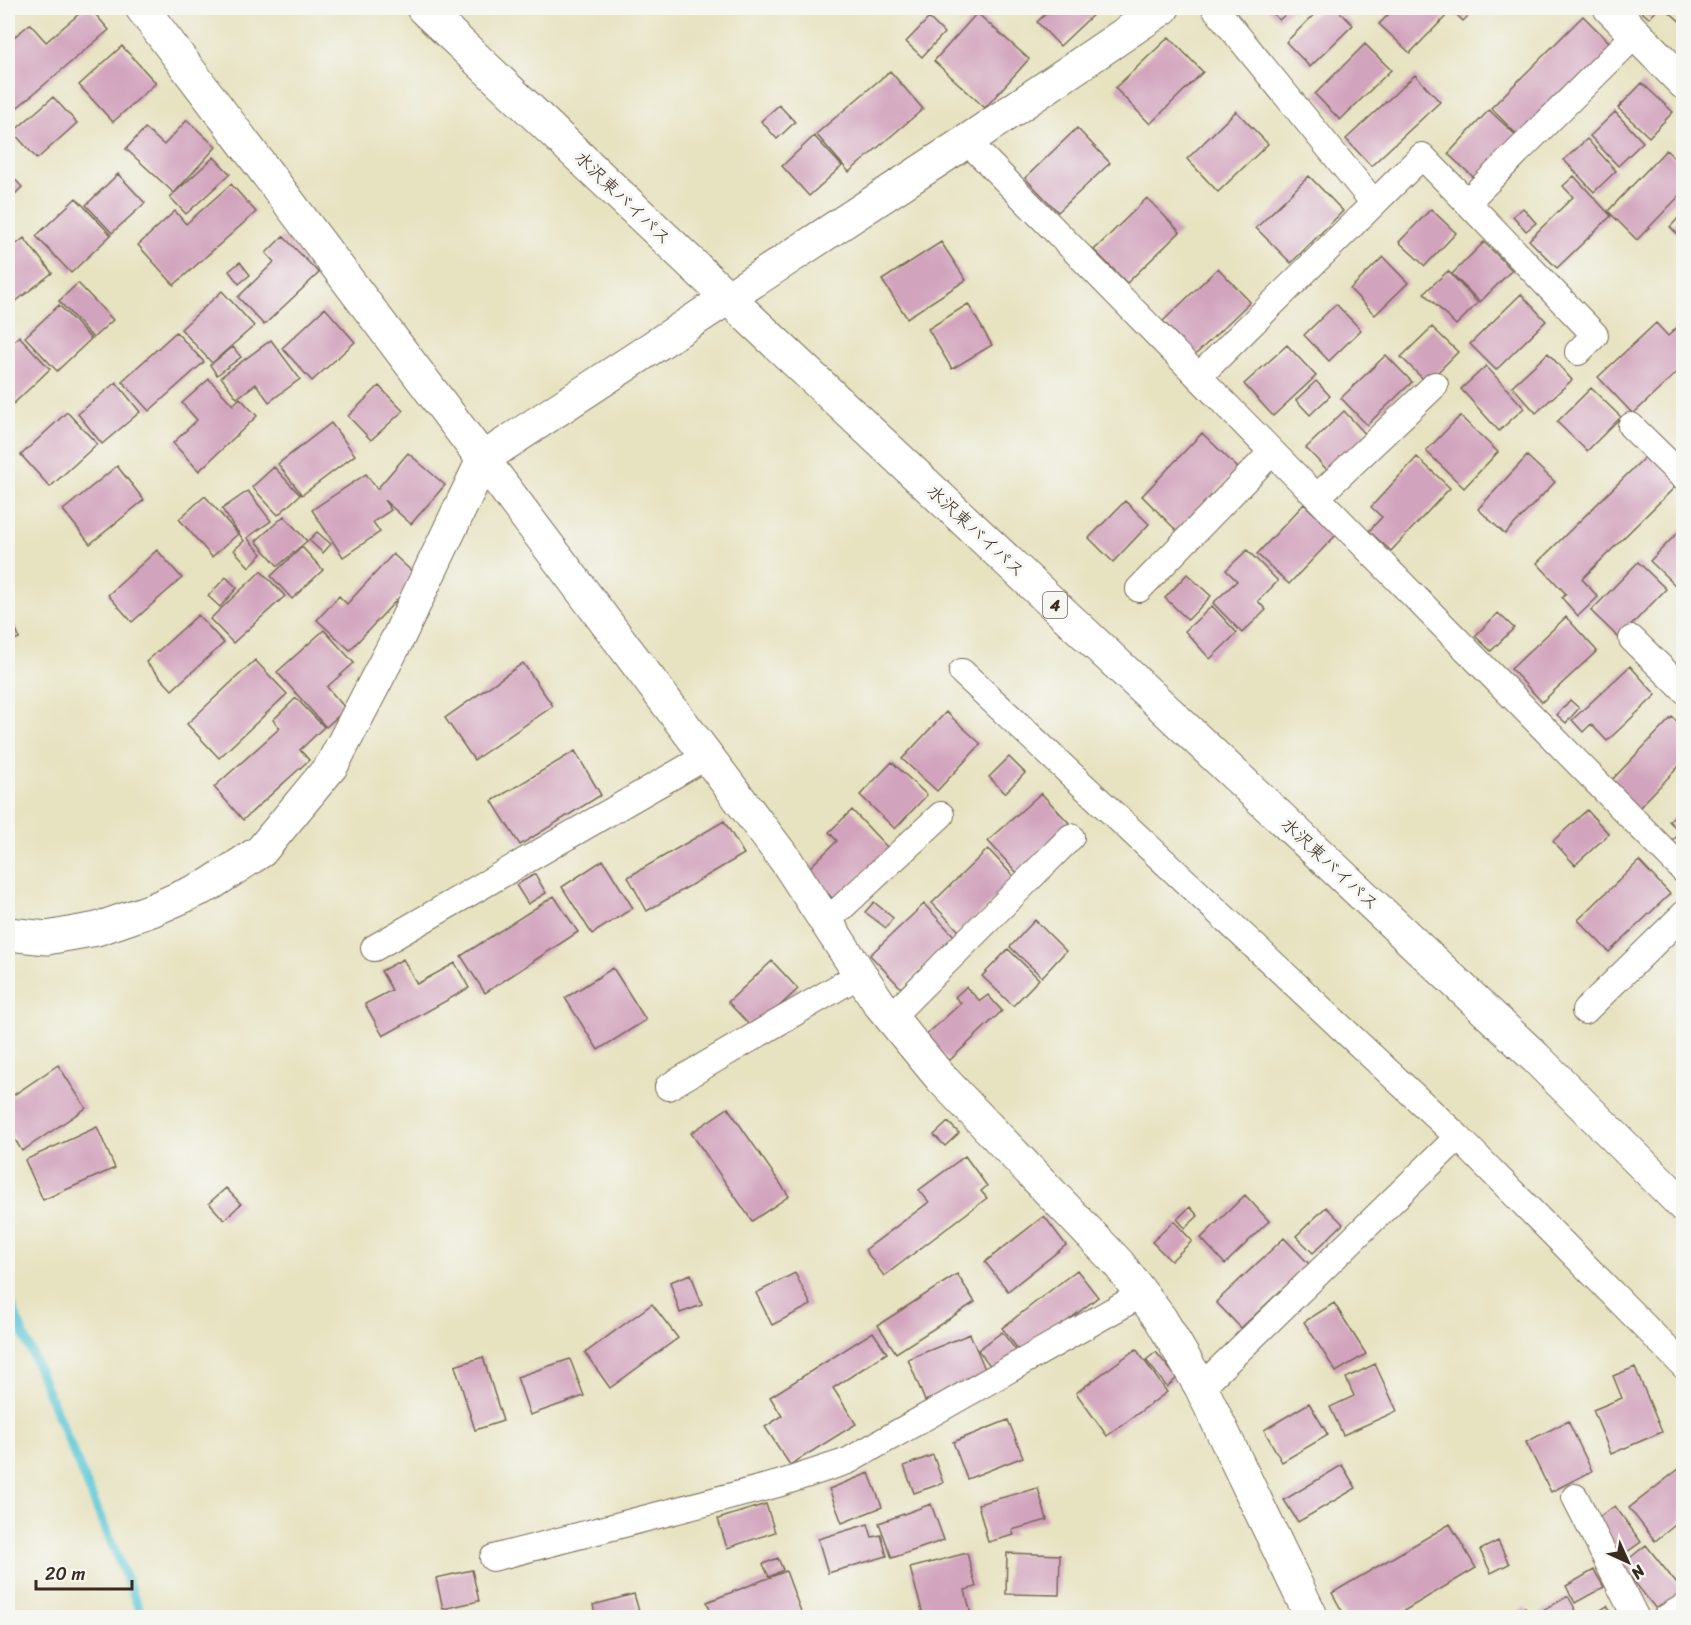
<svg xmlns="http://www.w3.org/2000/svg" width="1691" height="1625" font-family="Sriracha,'Klee One',sans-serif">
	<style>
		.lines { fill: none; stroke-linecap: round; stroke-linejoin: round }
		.stream { stroke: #5cc8d5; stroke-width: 9 }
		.building { fill: #d1a3bc }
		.minor-casing { stroke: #776a57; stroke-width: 28 }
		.tertiary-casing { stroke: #776a57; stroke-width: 35 }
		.trunk-casing { stroke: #776a57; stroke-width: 35 }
		.minor { stroke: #fff; stroke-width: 26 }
		.tertiary { stroke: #fff; stroke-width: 33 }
		.trunk { stroke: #fff; stroke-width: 33 }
		.labels { text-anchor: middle; stroke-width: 6; stroke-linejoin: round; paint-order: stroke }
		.shield { fill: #f6f6f2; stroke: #73675e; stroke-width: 1.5 }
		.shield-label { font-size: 16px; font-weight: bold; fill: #3b2a1e }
		.street-label { font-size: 18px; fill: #3b2a1e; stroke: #f6f6f2 }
	</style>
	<rect width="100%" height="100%" fill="#f6f6f2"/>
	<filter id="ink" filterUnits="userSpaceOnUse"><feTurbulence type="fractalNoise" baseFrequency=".0167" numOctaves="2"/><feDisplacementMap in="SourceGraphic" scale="12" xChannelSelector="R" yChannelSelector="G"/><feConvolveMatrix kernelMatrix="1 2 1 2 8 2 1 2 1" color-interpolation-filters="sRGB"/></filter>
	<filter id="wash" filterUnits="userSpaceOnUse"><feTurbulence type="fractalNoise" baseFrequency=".008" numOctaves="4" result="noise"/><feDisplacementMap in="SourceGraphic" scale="24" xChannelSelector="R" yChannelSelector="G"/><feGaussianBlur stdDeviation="1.35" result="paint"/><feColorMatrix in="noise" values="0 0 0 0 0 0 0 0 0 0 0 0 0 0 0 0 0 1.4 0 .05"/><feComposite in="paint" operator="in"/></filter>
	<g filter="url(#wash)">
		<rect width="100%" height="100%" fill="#e7e2c0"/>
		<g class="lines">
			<path class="stream" d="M8 1297 143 1618"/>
		</g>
		<g id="blocks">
			<path class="building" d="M86 8H90L109 30 12 112 8 107V42L30 24 46 42Z
				M1052 8H1100L1060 46 1037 22Z
				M1267 8H1293L1279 20Z
				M1321 8H1336L1353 25 1310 67 1286 42Z
				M1395 8H1476L1463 21 1452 10 1410 53 1379 24Z
				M1637 8H1659L1649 18Z
				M1665 8H1684V25Z
				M977 13 1029 59 985 108 934 61Z
				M1583 16 1616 49 1523 141 1491 108Z
				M929 18 944 33 922 57 906 42Z
				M1169 37 1203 72 1150 124 1115 88Z
				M1365 44 1391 70 1340 120 1315 94Z
				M122 46 156 83 113 122 79 85Z
				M890 71 923 109 849 172 816 134Z
				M1415 75 1440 102 1371 166 1346 139Z
				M1642 83 1673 112 1649 137 1618 108Z
				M53 97 77 123 37 159 13 132Z
				M779 105 795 122 777 139 761 121Z
				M1489 110 1521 140 1481 184 1448 154Z
				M1236 111 1268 144 1218 192 1187 159Z
				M1615 112 1643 142 1618 166 1590 136Z
				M187 120 216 147 174 193 126 149 145 128 164 145Z
				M1077 128 1110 163 1058 212 1025 178Z
				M814 136 842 166 809 196 782 166Z
				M1587 139 1616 171 1594 192 1564 160Z
				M1666 150 1684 167V191L1637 240 1608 211Z
				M214 157 230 174 186 214 170 197Z
				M8 172 22 187 8 201Z
				M118 174 145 203 112 233 86 205Z
				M1309 176 1343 211 1291 263 1256 228Z
				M1574 176 1611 216 1557 268 1529 240 1573 197 1563 186Z
				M231 184 256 212 174 285 138 245 175 211 186 224Z
				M76 198 111 235 71 273 36 236Z
				M1147 198 1180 232 1127 283 1094 250Z
				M1523 208 1536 223 1526 231 1513 216Z
				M1431 209 1456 233 1425 266 1399 242Z
				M1684 212V240L1670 227Z
				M283 236 319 273 264 325 238 297 274 262 266 253Z
				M24 238 52 273 15 302 8 292V282L14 277 8 268V251Z
				M941 242 966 280 907 318 882 280Z
				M1484 242 1512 270 1480 302 1452 274Z
				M1383 257 1408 283 1375 315 1350 289Z
				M240 262 250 275 239 284 229 271Z
				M1218 268 1250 302 1195 355 1163 321Z
				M1448 271 1478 303 1456 325 1424 293Z
				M78 283 113 320 93 338 59 301Z
				M222 291 254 326 212 363 181 329Z
				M1521 294 1546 321 1496 370 1470 344Z
				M968 304 992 345 952 369 928 329Z
				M1336 304 1361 330 1329 361 1304 335Z
				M59 305 91 339 57 371 25 337Z
				M325 308 355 342 312 381 282 348Z
				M1684 321V366L1633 414 1598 377 1656 323 1668 336Z
				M1432 327 1458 352 1427 383 1401 357Z
				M176 332 204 362 149 411 122 381Z
				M19 336 50 369 8 409V347Z
				M271 340 300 379 269 402 256 384 237 398 221 377Z
				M1287 345 1316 376 1273 416 1244 384Z
				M233 347 241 357 217 375 210 365Z
				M1548 353 1572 380 1536 413 1512 386Z
				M1386 355 1412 382 1367 425 1341 398Z
				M1486 366 1524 408 1499 431 1461 389Z
				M209 379 233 405 240 398 257 416 199 471 173 443 197 420 182 403Z
				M1316 381 1330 396 1310 415 1296 400Z
				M116 382 140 412 102 444 78 414Z
				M379 386 403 411 371 440 348 416Z
				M1591 388 1621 417 1587 451 1557 422Z
				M1344 411 1370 439 1332 475 1306 448Z
				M67 412 97 444 50 487 21 455Z
				M1460 416 1498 452 1464 488 1426 451Z
				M331 423 355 455 302 495 278 464Z
				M1202 433 1238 468 1177 531 1142 496Z
				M1650 452 1680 482 1582 579 1598 597 1578 616 1562 598 1566 594 1537 563Z
				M408 453 445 485 411 524 384 500 391 510 373 522 380 532 343 557 312 510 366 474 377 489Z
				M1527 456 1555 482 1505 534 1478 509Z
				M1417 457 1450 488 1391 551 1369 531 1382 517 1371 507Z
				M117 466 144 500 90 544 63 510Z
				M274 467 300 495 278 515 252 487Z
				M248 491 271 521 247 538 262 554 249 567 234 550 244 541 222 509Z
				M205 496 238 534 212 557 179 519Z
				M1125 501 1149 524 1113 562 1089 538Z
				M1304 504 1336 535 1289 584 1257 554Z
				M284 516 307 541 278 566 256 541Z
				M1684 526V576L1675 585 1650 561Z
				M317 532 331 544 323 553 309 540Z
				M302 547 323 570 292 599 271 576Z
				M157 550 182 578 132 622 108 595Z
				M1247 550 1278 581 1258 601 1266 610 1242 633 1213 603 1237 581 1226 570Z
				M393 554 418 577 350 650 317 620 339 596 347 604Z
				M1638 562 1666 589 1619 638 1591 611Z
				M261 571 285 596 233 643 210 619Z
				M1187 574 1211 596 1188 620 1165 598Z
				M226 577 237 588 220 607 208 596Z
				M1212 606 1237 633 1210 659 1185 631Z
				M8 607 19 638 8 642Z
				M1498 613 1514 628 1491 651 1475 636Z
				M198 615 224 643 172 690 146 662Z
				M1566 617 1597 651 1542 702 1511 669Z
				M324 630 354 663 327 687 346 709 326 727 277 672Z
				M255 660 287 694 219 758 187 724Z
				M523 663 553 706 474 760 445 718Z
				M1630 666 1656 695 1607 741 1591 724 1583 732 1572 720Z
				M296 698 324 727 300 750 309 760 243 820 214 787 280 728 273 720Z
				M1570 700 1579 708 1566 723 1557 715Z
				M946 712 981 744 937 791 902 759Z
				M1672 717 1684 728V761L1637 810 1609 783Z
				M575 751 601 795 520 845 492 801Z
				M1009 757 1025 773 1005 793 989 777Z
				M892 762 927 795 895 829 860 795Z
				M1041 793 1071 825 1018 874 988 841Z
				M1684 807V863L1667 845 1681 833 1669 821Z
				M852 810 889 849 834 900 806 871 837 841 829 832Z
				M1587 810 1609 834 1575 865 1553 841Z
				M724 821 744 854 647 911 628 877Z
				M988 849 1016 879 960 932 932 903Z
				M603 860 633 908 592 934 562 887Z
				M1639 861 1670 894 1609 952 1578 920Z
				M535 874 546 893 528 904 516 885Z
				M554 896 578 932 485 993 461 956Z
				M874 902 893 918 886 928 865 912Z
				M924 904 955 937 901 988 870 955Z
				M1035 920 1066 951 1042 977 1010 947Z
				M1008 949 1039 979 1013 1006 982 976Z
				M403 959 417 984 455 963 469 988 383 1036 365 1004 392 990 381 971Z
				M772 961 798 989 754 1030 728 1002Z
				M613 968 646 1020 598 1050 565 998Z
				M966 987 980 1001 988 995 1002 1011 949 1061 925 1036 961 1003 955 997Z
				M58 1065 86 1108 22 1151 8 1128V1099Z
				M728 1108 789 1196 752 1221 691 1133Z
				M948 1122 959 1133 945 1146 934 1135Z
				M97 1127 115 1168 43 1200 25 1160Z
				M965 1156 987 1186 981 1191 987 1198 884 1276 865 1250 929 1202 919 1190Z
				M226 1188 241 1204 224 1220 209 1203Z
				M1245 1195 1269 1221 1225 1264 1201 1238Z
				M1190 1207 1198 1216 1185 1228 1177 1219Z
				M1326 1207 1343 1224 1313 1253 1296 1236Z
				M1044 1216 1066 1245 1008 1291 985 1262Z
				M1174 1221 1192 1241 1171 1261 1152 1242Z
				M1284 1238 1309 1264 1241 1328 1216 1302Z
				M1077 1270 1098 1297 1023 1356 1002 1328Z
				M795 1273 811 1305 772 1325 756 1293Z
				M691 1274 702 1305 680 1313 670 1282Z
				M957 1274 975 1302 896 1353 878 1325Z
				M1334 1303 1366 1354 1336 1372 1304 1322Z
				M652 1304 678 1338 610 1388 585 1353Z
				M873 1332 887 1353 833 1388 856 1424 790 1465 765 1427 782 1416 770 1397Z
				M1002 1332 1018 1353 995 1372 978 1350Z
				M970 1334 988 1376 925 1401 908 1359Z
				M1136 1349 1167 1392 1107 1436 1076 1393Z
				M1156 1352 1177 1378 1167 1387 1146 1360Z
				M483 1357 503 1421 475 1430 455 1366Z
				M570 1359 584 1396 530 1415 517 1377Z
				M1375 1364 1397 1411 1343 1435 1330 1407 1354 1396 1346 1378Z
				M1635 1367 1662 1432 1611 1454 1593 1410 1622 1398 1613 1376Z
				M1309 1403 1328 1435 1282 1462 1264 1430Z
				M1008 1420 1023 1457 967 1479 953 1442Z
				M1568 1421 1592 1471 1551 1492 1526 1442Z
				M933 1455 943 1483 914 1493 904 1466Z
				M1342 1465 1356 1488 1298 1522 1284 1500Z
				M1684 1465V1518L1655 1541 1629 1508Z
				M869 1473 882 1507 842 1523 829 1489Z
				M1038 1488 1047 1520 1012 1530 1014 1535 988 1542 978 1504Z
				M766 1504 775 1532 727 1548 718 1519Z
				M931 1504 944 1540 892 1558 879 1523Z
				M1615 1506 1641 1542 1620 1557 1593 1521Z
				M868 1524 872 1537 881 1535 887 1556 828 1573 818 1539Z
				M1450 1524 1476 1568 1392 1618H1346L1332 1593Z
				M1498 1541 1509 1564 1491 1573 1480 1550Z
				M1646 1545 1684 1593 1660 1614 1621 1565Z
				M967 1553 976 1587 965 1590 972 1618H924L910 1568Z
				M1007 1553 1060 1555 1059 1595 1006 1594Z
				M778 1558 783 1570 769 1577 763 1564Z
				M472 1570 479 1601 443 1609 436 1578Z
				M1594 1570 1604 1587 1575 1603 1566 1586Z
				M786 1571 803 1617 713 1618 707 1602Z
				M634 1594 641 1618H596L593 1605Z
				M1568 1596 1580 1618H1535L1534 1616Z
				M1607 1606 1614 1618H1588Z
				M1525 1607 1532 1618H1507Z"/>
		</g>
	</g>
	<g filter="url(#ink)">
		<use href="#blocks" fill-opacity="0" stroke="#776a57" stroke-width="1.5"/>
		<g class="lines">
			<g class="minor-casing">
				<path id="minor" d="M1215 8 1374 203
					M967 141 1684 871
					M1467 202 1595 335 1578 352
					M1199 376 1422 156 1467 202 1636 34
					M1631 426 1684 478
					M1317 497 1435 385
					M1139 589 1272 452
					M1632 639 1684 690
					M962 672 1458 1137 1684 1366
					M826 922 941 815
					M374 948 707 756
					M1585 1011 1684 914
					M891 1017 1071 837
					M668 1087 859 975
					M1201 1387 1458 1137
					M1575 1497 1636 1618
					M493 1558 778 1484 848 1461 1142 1294
					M1666 1618 1684 1607"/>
			</g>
			<g class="tertiary-casing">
				<path id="tertiary" d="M142 8 787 862 879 1003 941 1078 1118 1263 1160 1318 1201 1387 1312 1618
					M1610 8 1684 83
					M8 934 47 938 97 929 152 910 209 885 261 851 332 765 399 636 484 458 967 141 1163 8"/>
			</g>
			<g class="trunk-casing">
				<path id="trunk" d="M423 8 727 297 1536 1058 1684 1206"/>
			</g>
			<use href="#minor" class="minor"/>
			<use href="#tertiary" class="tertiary"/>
			<use href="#trunk" class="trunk"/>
		</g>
	</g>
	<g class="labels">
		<rect class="shield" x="1043" y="592" width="24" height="26" rx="4.5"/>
		<g class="shield-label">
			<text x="1055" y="611">4</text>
		</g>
		<g class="street-label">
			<text transform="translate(623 198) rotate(44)" y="6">水沢東バイパス</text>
			<text transform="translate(976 531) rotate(43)" y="6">水沢東バイパス</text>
			<text transform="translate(1330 864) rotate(43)" y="6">水沢東バイパス</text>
		</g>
	</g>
	<rect width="1691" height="1625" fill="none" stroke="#f6f6f2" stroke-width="30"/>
	<g transform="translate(1628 1562) rotate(135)" stroke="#f6f6f2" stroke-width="4.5" paint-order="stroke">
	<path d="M0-4.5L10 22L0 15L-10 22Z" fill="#3b2a1e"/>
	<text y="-9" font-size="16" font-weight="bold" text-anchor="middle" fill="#3b2a1e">N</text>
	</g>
	<path d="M36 1580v9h96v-9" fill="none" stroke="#3b2a1e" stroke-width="3"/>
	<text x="45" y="1580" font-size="18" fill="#3b2a1e" stroke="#f6f6f2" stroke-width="4.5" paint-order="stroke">20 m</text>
</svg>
